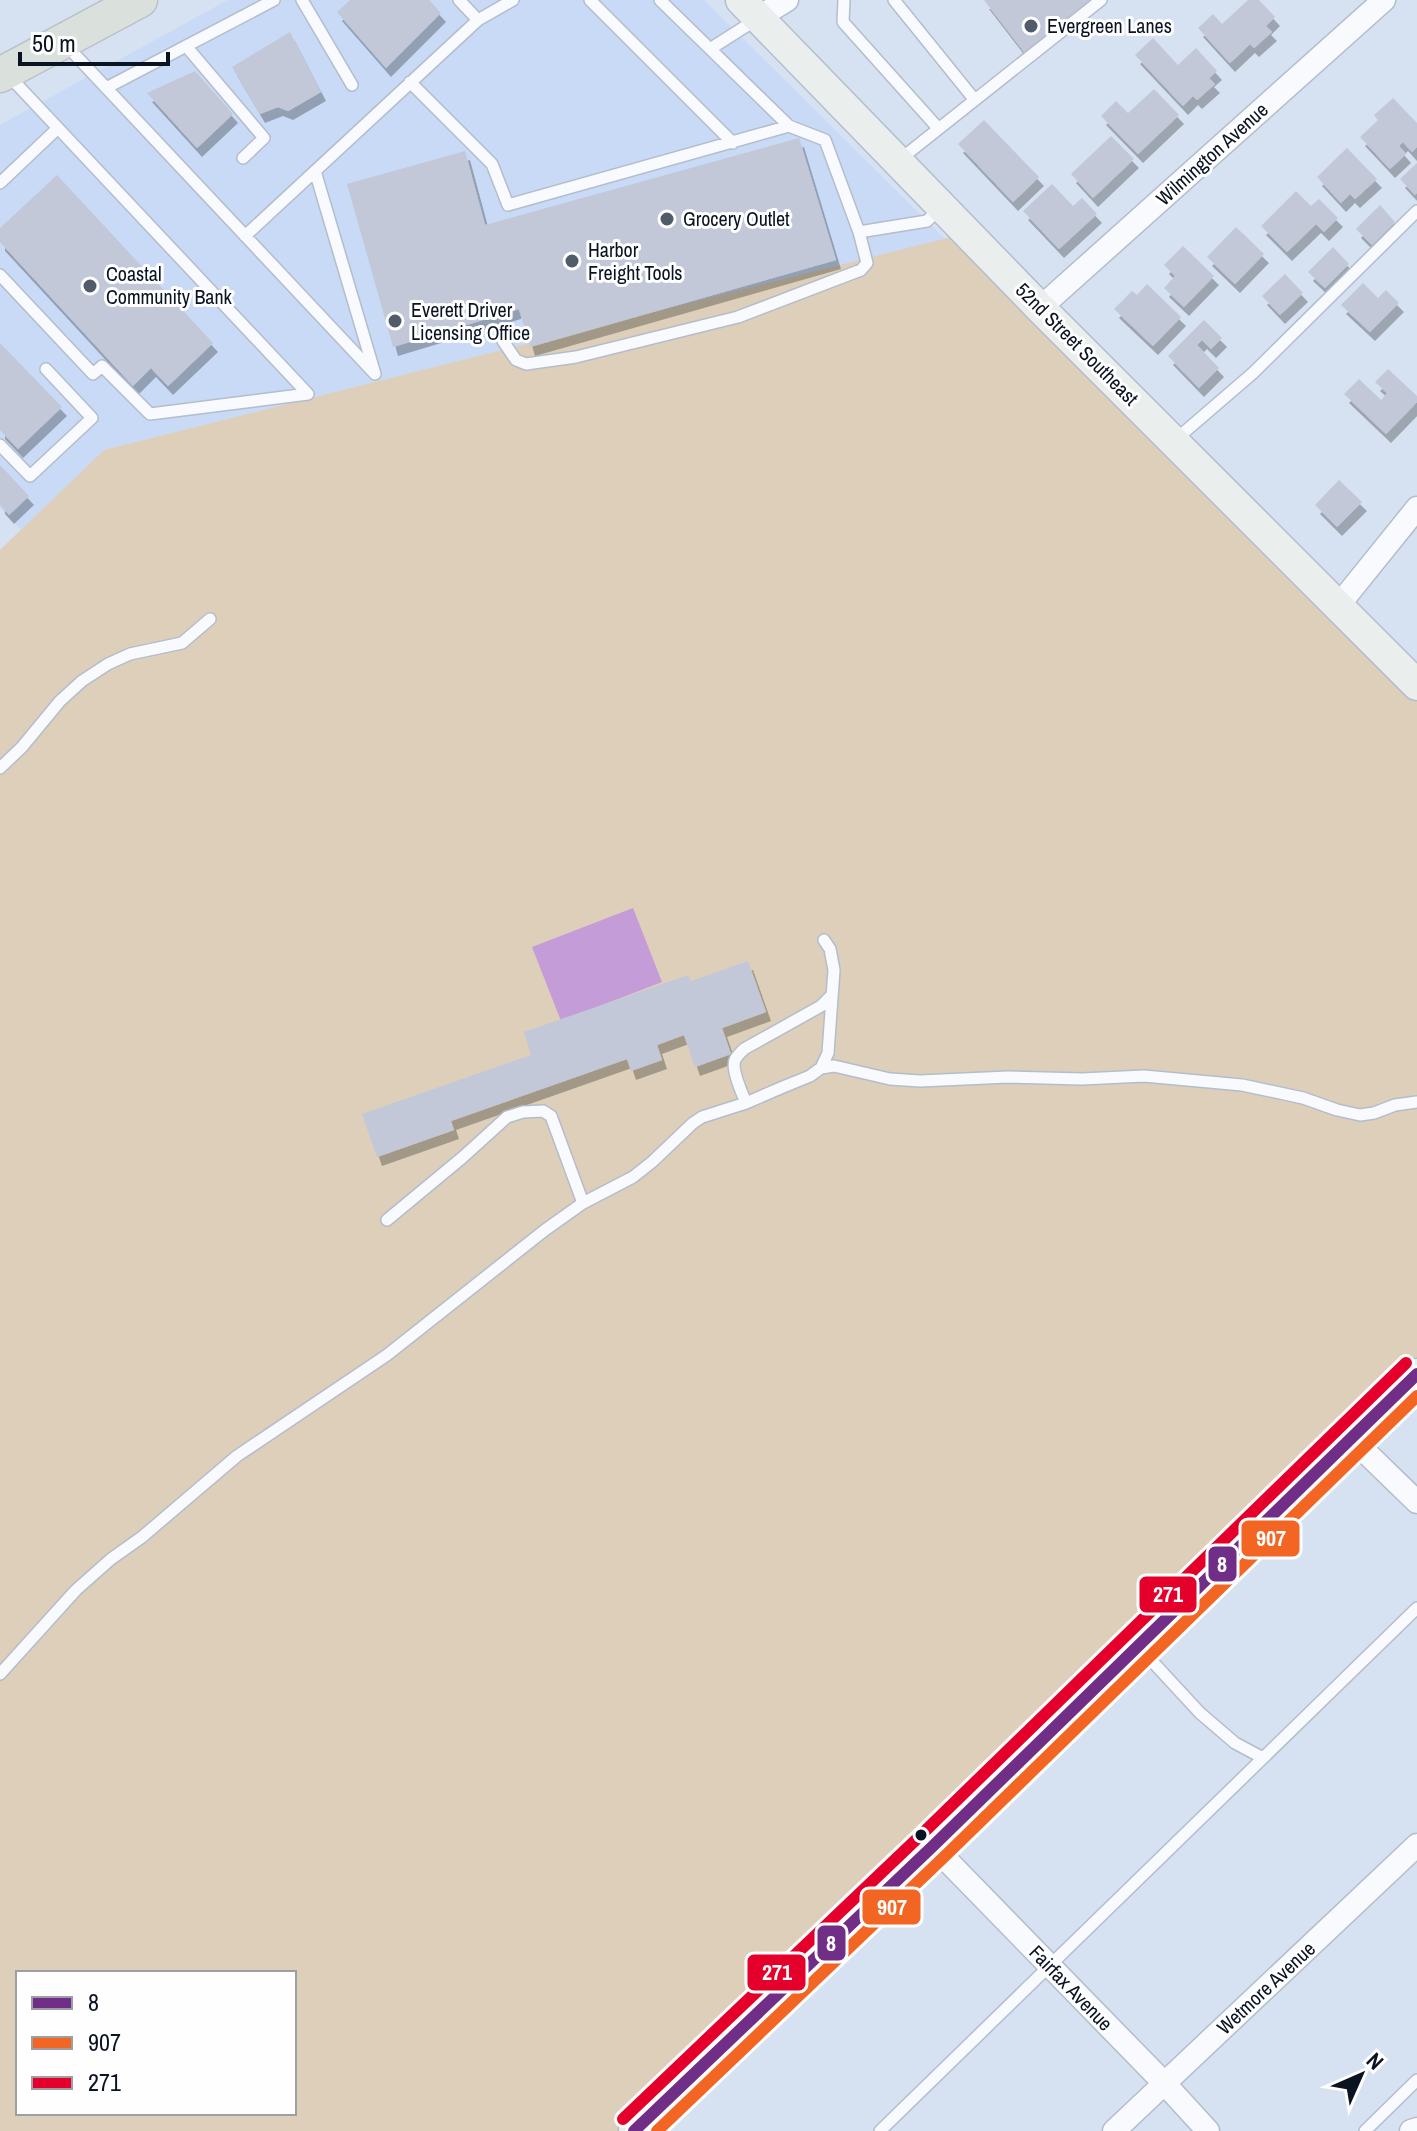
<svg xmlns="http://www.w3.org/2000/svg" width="1417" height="2131" font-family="'Archivo Narrow',sans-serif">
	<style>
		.built { fill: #c8daf6 }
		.green { fill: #ddcfb9; fill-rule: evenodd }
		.water { fill: #c49cd7 }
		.building { fill: #c2c8d8; filter: url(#shadow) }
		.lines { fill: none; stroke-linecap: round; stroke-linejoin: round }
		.lane-casing { stroke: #b3bdcc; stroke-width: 14 }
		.street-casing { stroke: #b3bdcc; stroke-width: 25 }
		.secondary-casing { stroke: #b3bdcc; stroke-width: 33 }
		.primary-casing { stroke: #bbc1c9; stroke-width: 37 }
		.lane { stroke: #f9fafd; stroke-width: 11 }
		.street { stroke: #f9fafd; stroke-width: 22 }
		.secondary { stroke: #eaeeed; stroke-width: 30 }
		.primary { stroke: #dae1dd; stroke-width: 34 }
		.bus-1-casing { stroke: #fefefe; stroke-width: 18 }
		.bus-2-casing { stroke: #fefefe; stroke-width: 18 }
		.bus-3-casing { stroke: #fefefe; stroke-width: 18 }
		.bus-1 { stroke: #702e87; stroke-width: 12 }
		.bus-2 { stroke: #f26522; stroke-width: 12 }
		.bus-3 { stroke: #e4002b; stroke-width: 12 }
		.poi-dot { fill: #515b6a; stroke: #fefefe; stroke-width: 3 }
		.bus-dot { fill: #0a1321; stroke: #fefefe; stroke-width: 3 }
		.labels { text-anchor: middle; stroke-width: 6; stroke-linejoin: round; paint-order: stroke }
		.poi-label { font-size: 20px; fill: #0a1321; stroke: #fefefe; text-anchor: start }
		.street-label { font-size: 20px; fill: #0a1321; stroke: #fefefe }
		.line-badge { stroke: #fefefe; stroke-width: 3 }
		.badge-label { font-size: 22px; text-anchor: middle; font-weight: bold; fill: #fff }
	</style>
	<defs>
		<filter id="shadow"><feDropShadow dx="5" dy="9" stdDeviation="0" flood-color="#0004"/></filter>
	</defs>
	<rect width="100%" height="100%" fill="#d6e1f2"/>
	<path class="built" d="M228 0H704L945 239 104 450 21 530 0 508V125Z"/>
	<path class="green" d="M967 233 1417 685V1374L634 2131H0V550L104 450ZM18 1973H294V2113H18Z"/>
	<path class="water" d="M633 908 662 982 561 1021 532 947Z"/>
	<path class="building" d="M350 0H429L441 13 386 68 337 12Z
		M984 0H1091L1024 52Z
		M1248 0H1259L1275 17 1266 26 1272 32 1254 48 1250 44 1230 63 1198 28 1213 14 1222 24Z
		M290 32 321 92 288 111 278 107 260 114 232 67Z
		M1153 38 1178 65 1196 48 1217 71 1209 78 1215 84 1197 100 1193 96 1183 106 1135 55Z
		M195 71 233 114 197 148 147 93Z
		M1154 89 1179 115 1138 154 1101 116 1116 101 1128 113Z
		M1393 98 1417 123V147L1412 152 1403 142 1399 146 1406 154 1390 169 1360 137 1378 120 1374 115Z
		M984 120 1039 177 1013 202 958 144Z
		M1111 136 1134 159 1093 198 1071 174Z
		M799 138 836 260 530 347 519 309 393 347 347 184 465 151 485 225Z
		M1347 148 1377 179 1355 199 1350 194 1341 203 1317 177Z
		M1417 163V193L1415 195 1400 179Z
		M57 175 213 343 168 386 151 368 133 386 0 242V228Z
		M1052 184 1073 206 1082 198 1097 214 1059 249 1023 211Z
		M1296 191 1311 206 1319 199 1338 218 1324 232 1316 224 1287 252 1261 226Z
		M1380 205 1395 222 1372 245 1356 229Z
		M1236 227 1264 254 1235 284 1207 257Z
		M1183 246 1214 276 1184 307 1164 288 1175 276 1164 265Z
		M1333 247 1349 264 1325 288 1308 272Z
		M1285 274 1303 293 1280 315 1262 296Z
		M1363 283 1378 298 1386 290 1399 303 1370 332 1341 305Z
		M1147 284 1181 317 1153 346 1114 309 1132 291 1137 295Z
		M1204 320 1222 338 1211 349 1202 340 1197 345 1219 368 1199 388 1168 356Z
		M0 343 62 407 18 449 0 430Z
		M1388 369 1417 396V402L1386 434 1344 394 1359 379 1381 400 1387 393 1375 382Z
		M0 465 29 496 9 515 0 505Z
		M1339 480 1362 502 1337 527 1315 505Z
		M748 961 766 1012 722 1028 731 1054 695 1067 684 1035 657 1045 662 1060 631 1071 627 1059 451 1121 454 1130 377 1157 362 1114 531 1055 524 1032 688 975 691 981Z"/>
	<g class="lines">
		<g class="lane-casing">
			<path id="lane" d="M302 0 352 85
				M459 0 478 20
				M590 0 733 143
				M660 0 789 126 825 140 859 232 927 221 941 207
				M844 0 843 22 938 128
				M894 0 974 99
				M65 44 375 374 315 171
				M186 46 264 138 243 158
				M710 49 757 19
				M410 82 492 164 508 205 789 126
				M106 88 274 0
				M898 161 1101 0
				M0 183 58 128
				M245 236 478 20 513 0
				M0 275 93 374 102 366 150 414 308 394 9 76
				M503 341 516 360 526 364 576 357 738 317 861 270 867 263 859 232
				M1174 441 1253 373 1417 211
				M0 445 30 476 92 418 46 369
				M0 768 22 747 60 701 82 681 108 664 130 654 182 643 210 619
				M821 1068 834 1066 890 1079 920 1081 1008 1077 1082 1079 1144 1076 1242 1085 1303 1098 1337 1110 1360 1115 1374 1113 1395 1105 1417 1102
				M746 1103C742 1093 731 1069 735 1060 736 1057 742 1051 744 1049L821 1006 831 996
				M387 1220 463 1157 507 1117 523 1112 543 1111 551 1116 583 1203
				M1138 1646 1200 1713 1235 1743 1263 1758
				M0 1674 76 1590 111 1559 142 1537 237 1456 387 1355 545 1230 583 1203 633 1177 652 1162 693 1123 702 1117 746 1103 783 1087 810 1076 821 1068 828 1053 834 970 830 949 824 940
				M880 2131 1417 1608
				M1365 2131 1417 2080"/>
		</g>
		<g class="street-casing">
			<path id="street" d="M759 17 787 0
				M1040 308 1384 0
				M1338 606 1417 508
				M1350 1437 1417 1502
				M933 1846 1165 2084 1208 2131
				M1114 2131 1417 1845
				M1411 2131 1417 2129"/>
		</g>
		<g class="secondary-casing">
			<path id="secondary" d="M741 0 1040 308 1417 685
				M634 2131 933 1846 1417 1374"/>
		</g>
		<g class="primary-casing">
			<path id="primary" d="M0 75 140 0"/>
		</g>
		<use href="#lane" class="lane"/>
		<use href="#street" class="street"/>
		<use href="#secondary" class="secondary"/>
		<use href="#primary" class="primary"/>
		<g class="bus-1-casing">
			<path id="bus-1" d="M634 2131 933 1846 1417 1374"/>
		</g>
		<g class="bus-2-casing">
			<path id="bus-2" d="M657 2131 944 1857 1417 1396"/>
		</g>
		<g class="bus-3-casing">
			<path id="bus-3" d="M623 2119 922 1834 1406 1363"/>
		</g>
		<use href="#bus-1" class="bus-1"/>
		<use href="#bus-2" class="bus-2"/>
		<use href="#bus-3" class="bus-3"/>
	</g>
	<g class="poi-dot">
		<circle cx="1031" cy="26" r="8"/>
		<circle cx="667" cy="219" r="8"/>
		<circle cx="572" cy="261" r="8"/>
		<circle cx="90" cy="286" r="8"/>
		<circle cx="395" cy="321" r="8"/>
	</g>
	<circle class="bus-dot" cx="921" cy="1835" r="7"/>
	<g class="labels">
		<g class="poi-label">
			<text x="1047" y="33">Evergreen Lanes</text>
			<text x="683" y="226">Grocery Outlet</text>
			<text x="588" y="257">Harbor<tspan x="588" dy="23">Freight Tools</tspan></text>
			<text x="106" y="281">Coastal<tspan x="106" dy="23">Community Bank</tspan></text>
			<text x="411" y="317">Everett Driver<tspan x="411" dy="23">Licensing Office</tspan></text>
		</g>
		<g class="street-label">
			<text transform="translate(1212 154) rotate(-42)" y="7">Wilmington Avenue</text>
			<text transform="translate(1077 344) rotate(45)" y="7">52nd Street Southeast</text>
			<text transform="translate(1071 1988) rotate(46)" y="7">Fairfax Avenue</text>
			<text transform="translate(1266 1988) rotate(-43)" y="7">Wetmore Avenue</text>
		</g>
	</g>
	<g class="line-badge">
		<rect x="1240" y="1519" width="61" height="39" rx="8" fill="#f26522"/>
		<rect x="1207" y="1545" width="31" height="38" rx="8" fill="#702e87"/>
		<rect x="1138" y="1575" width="60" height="39" rx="8" fill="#e4002b"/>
		<rect x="861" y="1888" width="61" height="38" rx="8" fill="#f26522"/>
		<rect x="816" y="1924" width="31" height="38" rx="8" fill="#702e87"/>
		<rect x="746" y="1953" width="61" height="39" rx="8" fill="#e4002b"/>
	</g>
	<g class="badge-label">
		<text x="1271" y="1546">907</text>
		<text x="1222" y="1572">8</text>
		<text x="1168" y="1602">271</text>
		<text x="892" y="1915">907</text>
		<text x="831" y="1951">8</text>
		<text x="777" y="1980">271</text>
	</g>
	<rect x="16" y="1971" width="280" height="144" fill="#fefefe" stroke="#9ca0a6" stroke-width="2"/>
	<rect x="32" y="1997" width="40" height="12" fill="#702e87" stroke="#9ca0a6" stroke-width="2"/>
	<text x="88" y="2011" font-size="24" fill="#0a1321">8</text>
	<rect x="32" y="2037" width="40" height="12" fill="#f26522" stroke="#9ca0a6" stroke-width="2"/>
	<text x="88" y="2051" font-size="24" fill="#0a1321">907</text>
	<rect x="32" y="2077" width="40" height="12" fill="#e4002b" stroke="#9ca0a6" stroke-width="2"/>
	<text x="88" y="2091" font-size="24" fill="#0a1321">271</text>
	<g transform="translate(1361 2075) rotate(45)" stroke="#fefefe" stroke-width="6" paint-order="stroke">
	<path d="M0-6L14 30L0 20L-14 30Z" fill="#0a1321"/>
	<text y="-12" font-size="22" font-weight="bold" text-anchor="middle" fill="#0a1321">N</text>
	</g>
	<path d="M20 52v12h148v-12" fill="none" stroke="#0a1321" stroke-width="4"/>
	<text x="32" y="52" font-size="24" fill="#0a1321" stroke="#fefefe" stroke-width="6" paint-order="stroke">50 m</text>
</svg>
